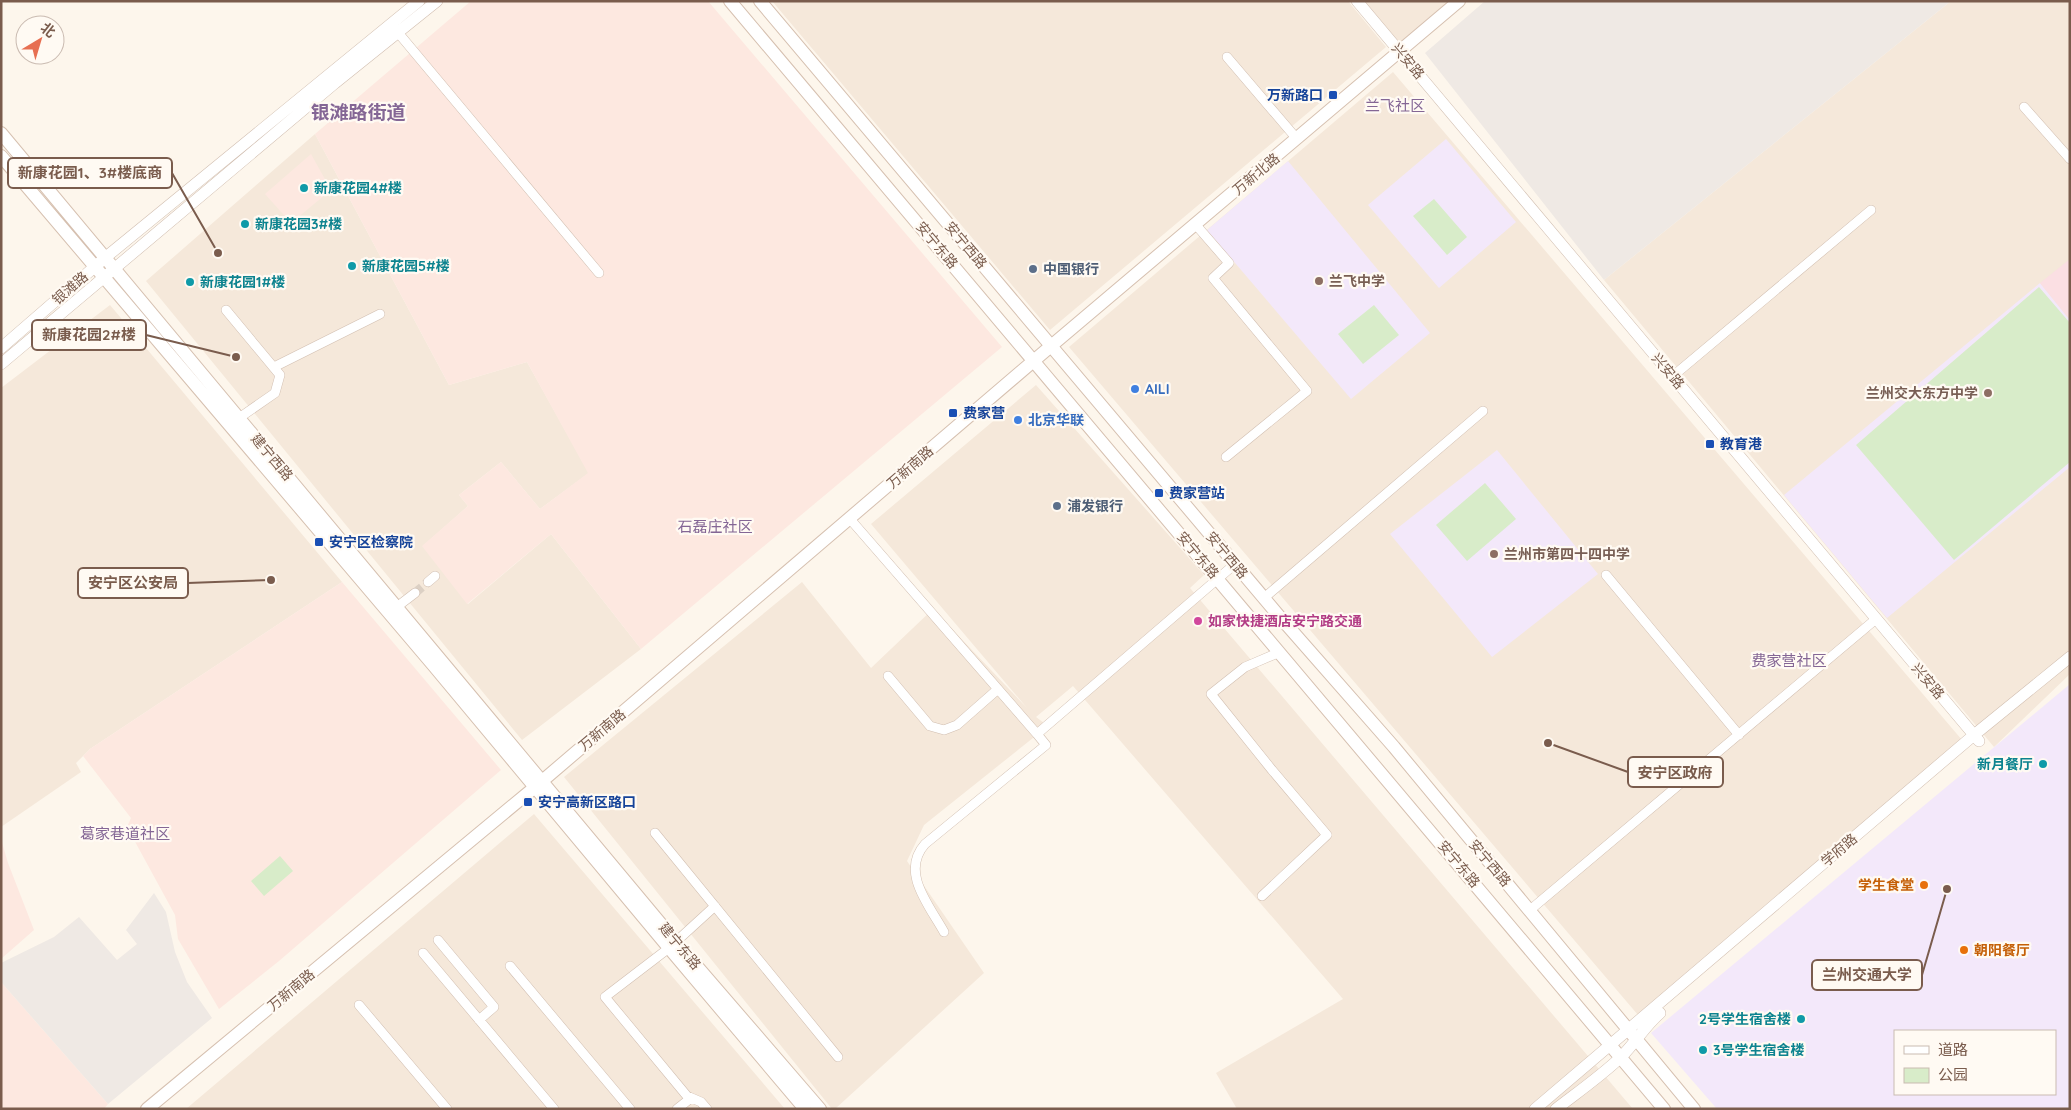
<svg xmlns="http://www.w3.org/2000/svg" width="2071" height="1110" font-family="Quicksand,'Noto Sans SC',sans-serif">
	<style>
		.residential { fill: #f5e8da }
		.commercial { fill: #fde8e0 }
		.industrial { fill: #efe9e4 }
		.education { fill: #f3e8fa; fill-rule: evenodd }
		.medical { fill: #fbdfe3 }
		.green { fill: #d8ecc9 }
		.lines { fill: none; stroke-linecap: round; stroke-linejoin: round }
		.minor-tunnel { stroke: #dcd0c4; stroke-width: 9; stroke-dasharray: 9 4.5; stroke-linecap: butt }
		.minor-casing { stroke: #d1beb0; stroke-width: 10 }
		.tertiary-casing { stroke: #d1beb0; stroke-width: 12 }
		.secondary-casing { stroke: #d6c0b0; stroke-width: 14 }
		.minor { stroke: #fff; stroke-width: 9 }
		.tertiary { stroke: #fff; stroke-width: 11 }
		.secondary { stroke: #fff; stroke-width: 12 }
		.transit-dot { fill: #1a4fb4; stroke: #fffaf3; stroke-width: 2 }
		.culture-dot { fill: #0f9aa8; stroke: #fffaf3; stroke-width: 2 }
		.service-dot { fill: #5c6f8a; stroke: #fffaf3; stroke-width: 2 }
		.education-dot { fill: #8d6e63; stroke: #fffaf3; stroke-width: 2 }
		.shop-dot { fill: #3f7fe0; stroke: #fffaf3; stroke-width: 2 }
		.hotel-dot { fill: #d1479c; stroke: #fffaf3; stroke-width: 2 }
		.food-dot { fill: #e8710a; stroke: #fffaf3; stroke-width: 2 }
		.labels { text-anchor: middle; stroke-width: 4.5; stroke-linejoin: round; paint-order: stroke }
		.street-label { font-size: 14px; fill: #7a5c4d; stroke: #fffaf3 }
		.transit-label { font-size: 14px; font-weight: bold; fill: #164399; stroke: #fffaf3; text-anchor: start }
		.culture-label { font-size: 14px; font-weight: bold; fill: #0d838f; stroke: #fffaf3; text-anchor: start }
		.service-label { font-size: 14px; font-weight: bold; fill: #4e5e75; stroke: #fffaf3; text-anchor: start }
		.education-label { font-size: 14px; font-weight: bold; fill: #785e54; stroke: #fffaf3; text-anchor: start }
		.shop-label { font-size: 14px; font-weight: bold; fill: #366cbe; stroke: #fffaf3; text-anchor: start }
		.hotel-label { font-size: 14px; font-weight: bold; fill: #b23c85; stroke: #fffaf3; text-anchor: start }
		.food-label { font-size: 14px; font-weight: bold; fill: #c56008; stroke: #fffaf3; text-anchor: end }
		.neighbourhood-label { font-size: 15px; fill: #846695; stroke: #fffaf3 }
		.district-label { font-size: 19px; font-weight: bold; fill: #846695; stroke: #fffaf3 }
		.leader { fill: none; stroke: #7a5c4d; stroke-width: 2 }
		.callout-dot { fill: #7a5c4d; stroke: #fffaf3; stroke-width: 2 }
		.callout { fill: #fffaf3; stroke: #7a5c4d; stroke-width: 2 }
		.callout-label { font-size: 15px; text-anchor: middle; font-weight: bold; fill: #7a5c4d }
	</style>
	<rect width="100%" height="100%" fill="#fdf6ec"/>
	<path class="residential" d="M772 1H1348L1386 47 1050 330Z
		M1360 1H1453L1400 52Z
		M1951 1H2070V674L1994 747 1604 280Z
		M1393 72 1968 747 1644 1022 1069 347Z
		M315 134 449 385 527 362 589 473 540 509 501 462 459 495 468 506 423 546 468 604 551 534 641 649 522 740 146 281Z
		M110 305 342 582 90 749 76 763 81 772 1 827V388Z
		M1036 385 1204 575 1190 588 1633 1109H1237L1216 1073 1343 999 1073 686 1036 717 1048 726 924 825 907 861 984 973 835 1109H832L564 777 802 582 871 668 933 609 1027 708 871 524Z
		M534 814 785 1109H186Z"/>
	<path class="commercial" d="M471 1H708L1002 347 641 649 551 534 467 604 422 546 468 506 459 495 501 462 540 509 588 473 527 362 449 385 315 134Z
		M311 154 331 190 291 223 265 194Z
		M342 582 501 770 279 961 219 1009 178 939 175 915 127 827 131 818 83 756 90 749Z
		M1 839 8 863 34 930 1 959Z
		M1 982 108 1104 104 1109H1Z"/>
	<path class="industrial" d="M1485 1H1951L1604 280 1425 53Z
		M154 893 166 912 175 952 187 982 212 1018 108 1104 1 982V963L54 937 79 917 117 960 137 944 126 930Z"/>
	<path class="education" d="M1446 139 1516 222 1439 288 1368 205Z
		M1288 161 1430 333 1351 399 1207 230Z
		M2040 283 2070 320V467L1887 618 1784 495Z
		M1497 450 1598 574 1492 657 1390 534Z
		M2070 684V1109H1717L1651 1033ZM2055 1031V1094H1895V1031Z"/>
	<path class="medical" d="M2070 259V320L2040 283Z"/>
	<path class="green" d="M1434 199 1467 237 1447 255 1413 216Z
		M2039 287 2070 323V462L1954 560 1856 445Z
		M1374 305 1399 335 1363 364 1338 334Z
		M1485 483 1516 519 1467 561 1436 525Z
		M280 856 293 871 264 896 251 881Z"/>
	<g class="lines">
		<path class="minor-tunnel" d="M415 593 428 582"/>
		<g class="minor-casing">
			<path id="minor" d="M395 29 599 273
				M1227 57 1297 139
				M2024 107 2070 159
				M1196 225 1229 263 1213 278 1307 391 1226 457
				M226 310 280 375 275 393 239 418
				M274 367 380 314
				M1673 376 1871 210
				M850 519 1037 734 1235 564
				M1606 575 1739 735
				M428 582 435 576
				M1264 598 1483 411
				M398 606 415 593
				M888 676 930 726 944 730 957 725 998 689
				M655 833 838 1057
				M1262 896 1327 835 1272 770 1211 694 1245 667 1280 652
				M1530 910 1876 619
				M944 932C929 905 900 872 925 844L1046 745 1037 734
				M438 940 494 1007 479 1020
				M423 953 554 1109
				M510 966 630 1109
				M359 1005 447 1109
				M677 1109 691 1098
				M707 1109 701 1102 687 1096 605 997 669 948 715 906"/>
		</g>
		<g class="tertiary-casing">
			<path id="tertiary" d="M1357 1 1979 741
				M1 348 106 257 419 1
				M1 364 335 83 437 1
				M1535 1109 1974 735 2070 657
				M1556 1109C1578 1092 1601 1076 1621 1057 1635 1043 1645 1026 1660 1013"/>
		</g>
		<g class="secondary-casing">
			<path id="secondary" d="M730 1 1664 1109
				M760 1 1279 616 1394 747 1694 1109
				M1 133 676 942 820 1109
				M1 156 434 666 669 948 805 1109
				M147 1109 534 788 1051 346 1459 1"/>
		</g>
		<use href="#minor" class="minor"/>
		<use href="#tertiary" class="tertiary"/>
		<use href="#secondary" class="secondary"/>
	</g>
	<g class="transit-dot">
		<rect x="1328" y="90" width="10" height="10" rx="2.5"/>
		<rect x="948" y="408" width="10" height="10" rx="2.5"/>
		<rect x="1705" y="439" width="10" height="10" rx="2.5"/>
		<rect x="1154" y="488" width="10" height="10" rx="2.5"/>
		<rect x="314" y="537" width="10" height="10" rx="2.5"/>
		<rect x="523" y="797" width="10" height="10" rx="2.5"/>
	</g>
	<g class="culture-dot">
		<circle cx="304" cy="188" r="5"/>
		<circle cx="245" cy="224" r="5"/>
		<circle cx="352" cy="266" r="5"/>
		<circle cx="190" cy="282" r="5"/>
		<circle cx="2043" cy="764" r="5"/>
		<circle cx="1801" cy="1019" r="5"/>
		<circle cx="1703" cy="1050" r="5"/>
	</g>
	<g class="service-dot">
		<circle cx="1033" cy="269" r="5"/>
		<circle cx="1057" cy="506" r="5"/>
	</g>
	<g class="education-dot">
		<circle cx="1319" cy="281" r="5"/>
		<circle cx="1988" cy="393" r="5"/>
		<circle cx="1494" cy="554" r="5"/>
	</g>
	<g class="shop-dot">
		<circle cx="1135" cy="389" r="5"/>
		<circle cx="1018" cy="420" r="5"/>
	</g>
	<circle class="hotel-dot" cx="1198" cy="621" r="5"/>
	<g class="food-dot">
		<circle cx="1924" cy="885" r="5"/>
		<circle cx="1964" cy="950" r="5"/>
	</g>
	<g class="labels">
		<g class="street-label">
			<text transform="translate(1408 61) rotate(50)" y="5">兴安路</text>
			<text transform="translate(1256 174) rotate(-40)" y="5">万新北路</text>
			<text transform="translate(937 245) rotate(50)" y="5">安宁东路</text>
			<text transform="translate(966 245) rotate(50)" y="5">安宁西路</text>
			<text transform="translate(70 288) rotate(-41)" y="5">银滩路</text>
			<text transform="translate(1668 371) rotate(50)" y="5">兴安路</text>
			<text transform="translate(272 457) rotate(50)" y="5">建宁西路</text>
			<text transform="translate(910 467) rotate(-41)" y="5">万新南路</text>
			<text transform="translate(1198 555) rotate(50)" y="5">安宁东路</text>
			<text transform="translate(1227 555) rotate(50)" y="5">安宁西路</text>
			<text transform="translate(1928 681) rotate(50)" y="5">兴安路</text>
			<text transform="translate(602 730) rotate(-40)" y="5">万新南路</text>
			<text transform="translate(1839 850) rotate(-40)" y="5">学府路</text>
			<text transform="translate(1490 863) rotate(50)" y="5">安宁西路</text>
			<text transform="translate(1459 864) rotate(50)" y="5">安宁东路</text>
			<text transform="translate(680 946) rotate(50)" y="5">建宁东路</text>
			<text transform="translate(291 990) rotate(-40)" y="5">万新南路</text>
		</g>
		<g class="transit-label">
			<text x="1323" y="100" text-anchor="end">万新路口</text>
			<text x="963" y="418">费家营</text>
			<text x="1720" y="449">教育港</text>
			<text x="1169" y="498">费家营站</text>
			<text x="329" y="547">安宁区检察院</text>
			<text x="538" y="807">安宁高新区路口</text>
		</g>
		<g class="culture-label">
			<text x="314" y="193">新康花园4#楼</text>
			<text x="255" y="229">新康花园3#楼</text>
			<text x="362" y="271">新康花园5#楼</text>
			<text x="200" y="287">新康花园1#楼</text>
			<text x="2033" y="769" text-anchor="end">新月餐厅</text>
			<text x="1791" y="1024" text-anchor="end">2号学生宿舍楼</text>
			<text x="1713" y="1055">3号学生宿舍楼</text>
		</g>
		<g class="service-label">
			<text x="1043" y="274">中国银行</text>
			<text x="1067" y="511">浦发银行</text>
		</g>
		<g class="education-label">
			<text x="1329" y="286">兰飞中学</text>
			<text x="1978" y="398" text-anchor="end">兰州交大东方中学</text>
			<text x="1504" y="559">兰州市第四十四中学</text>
		</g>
		<g class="shop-label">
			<text x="1145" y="394">AILI</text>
			<text x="1028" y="425">北京华联</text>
		</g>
		<g class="hotel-label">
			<text x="1208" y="626">如家快捷酒店安宁路交通</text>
		</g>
		<g class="food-label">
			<text x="1914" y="890">学生食堂</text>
			<text x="1974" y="955" text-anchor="start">朝阳餐厅</text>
		</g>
		<g class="neighbourhood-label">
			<text x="1395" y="111">兰飞社区</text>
			<text x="715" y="532">石磊庄社区</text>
			<text x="1789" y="666">费家营社区</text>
			<text x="125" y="839">葛家巷道社区</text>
		</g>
		<g class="district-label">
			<text x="358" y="119">银滩路街道</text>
		</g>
	</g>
	<path class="leader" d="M218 253L172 173M236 357L146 335M271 580L188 583M1548 743L1628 772M1947 889L1922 975"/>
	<g class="callout-dot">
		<circle cx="218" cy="253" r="5"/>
		<circle cx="236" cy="357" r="5"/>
		<circle cx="271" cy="580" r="5"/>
		<circle cx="1548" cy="743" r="5"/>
		<circle cx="1947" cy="889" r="5"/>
	</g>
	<g class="callout">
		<rect x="8" y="158" width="164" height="30" rx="5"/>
		<rect x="32" y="320" width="114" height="30" rx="5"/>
		<rect x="78" y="568" width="110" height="30" rx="5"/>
		<rect x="1628" y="757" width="95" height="30" rx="5"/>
		<rect x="1812" y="960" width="110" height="30" rx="5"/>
	</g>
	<g class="callout-label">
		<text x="90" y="178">新康花园1、3#楼底商</text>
		<text x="89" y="340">新康花园2#楼</text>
		<text x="133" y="588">安宁区公安局</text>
		<text x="1675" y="778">安宁区政府</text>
		<text x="1867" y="980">兰州交通大学</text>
	</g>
	<rect width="2071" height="1110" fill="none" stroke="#7a5c4d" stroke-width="5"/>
	<rect x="1894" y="1030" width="162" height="65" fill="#fffaf3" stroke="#cabbb1"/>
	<rect x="1904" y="1046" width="25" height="8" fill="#ffffff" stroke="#cabbb1"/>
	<text x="1938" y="1055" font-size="15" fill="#7a5c4d">道路</text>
	<rect x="1904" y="1068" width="25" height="15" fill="#d8ecc9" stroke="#cabbb1"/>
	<text x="1938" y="1080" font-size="15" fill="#7a5c4d">公园</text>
	<g transform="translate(40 40) rotate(38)"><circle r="24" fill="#fffaf3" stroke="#cabbb1"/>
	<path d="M0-4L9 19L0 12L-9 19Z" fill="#e76f51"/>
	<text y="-8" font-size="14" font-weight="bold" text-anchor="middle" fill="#7a5c4d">北</text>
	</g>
</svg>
